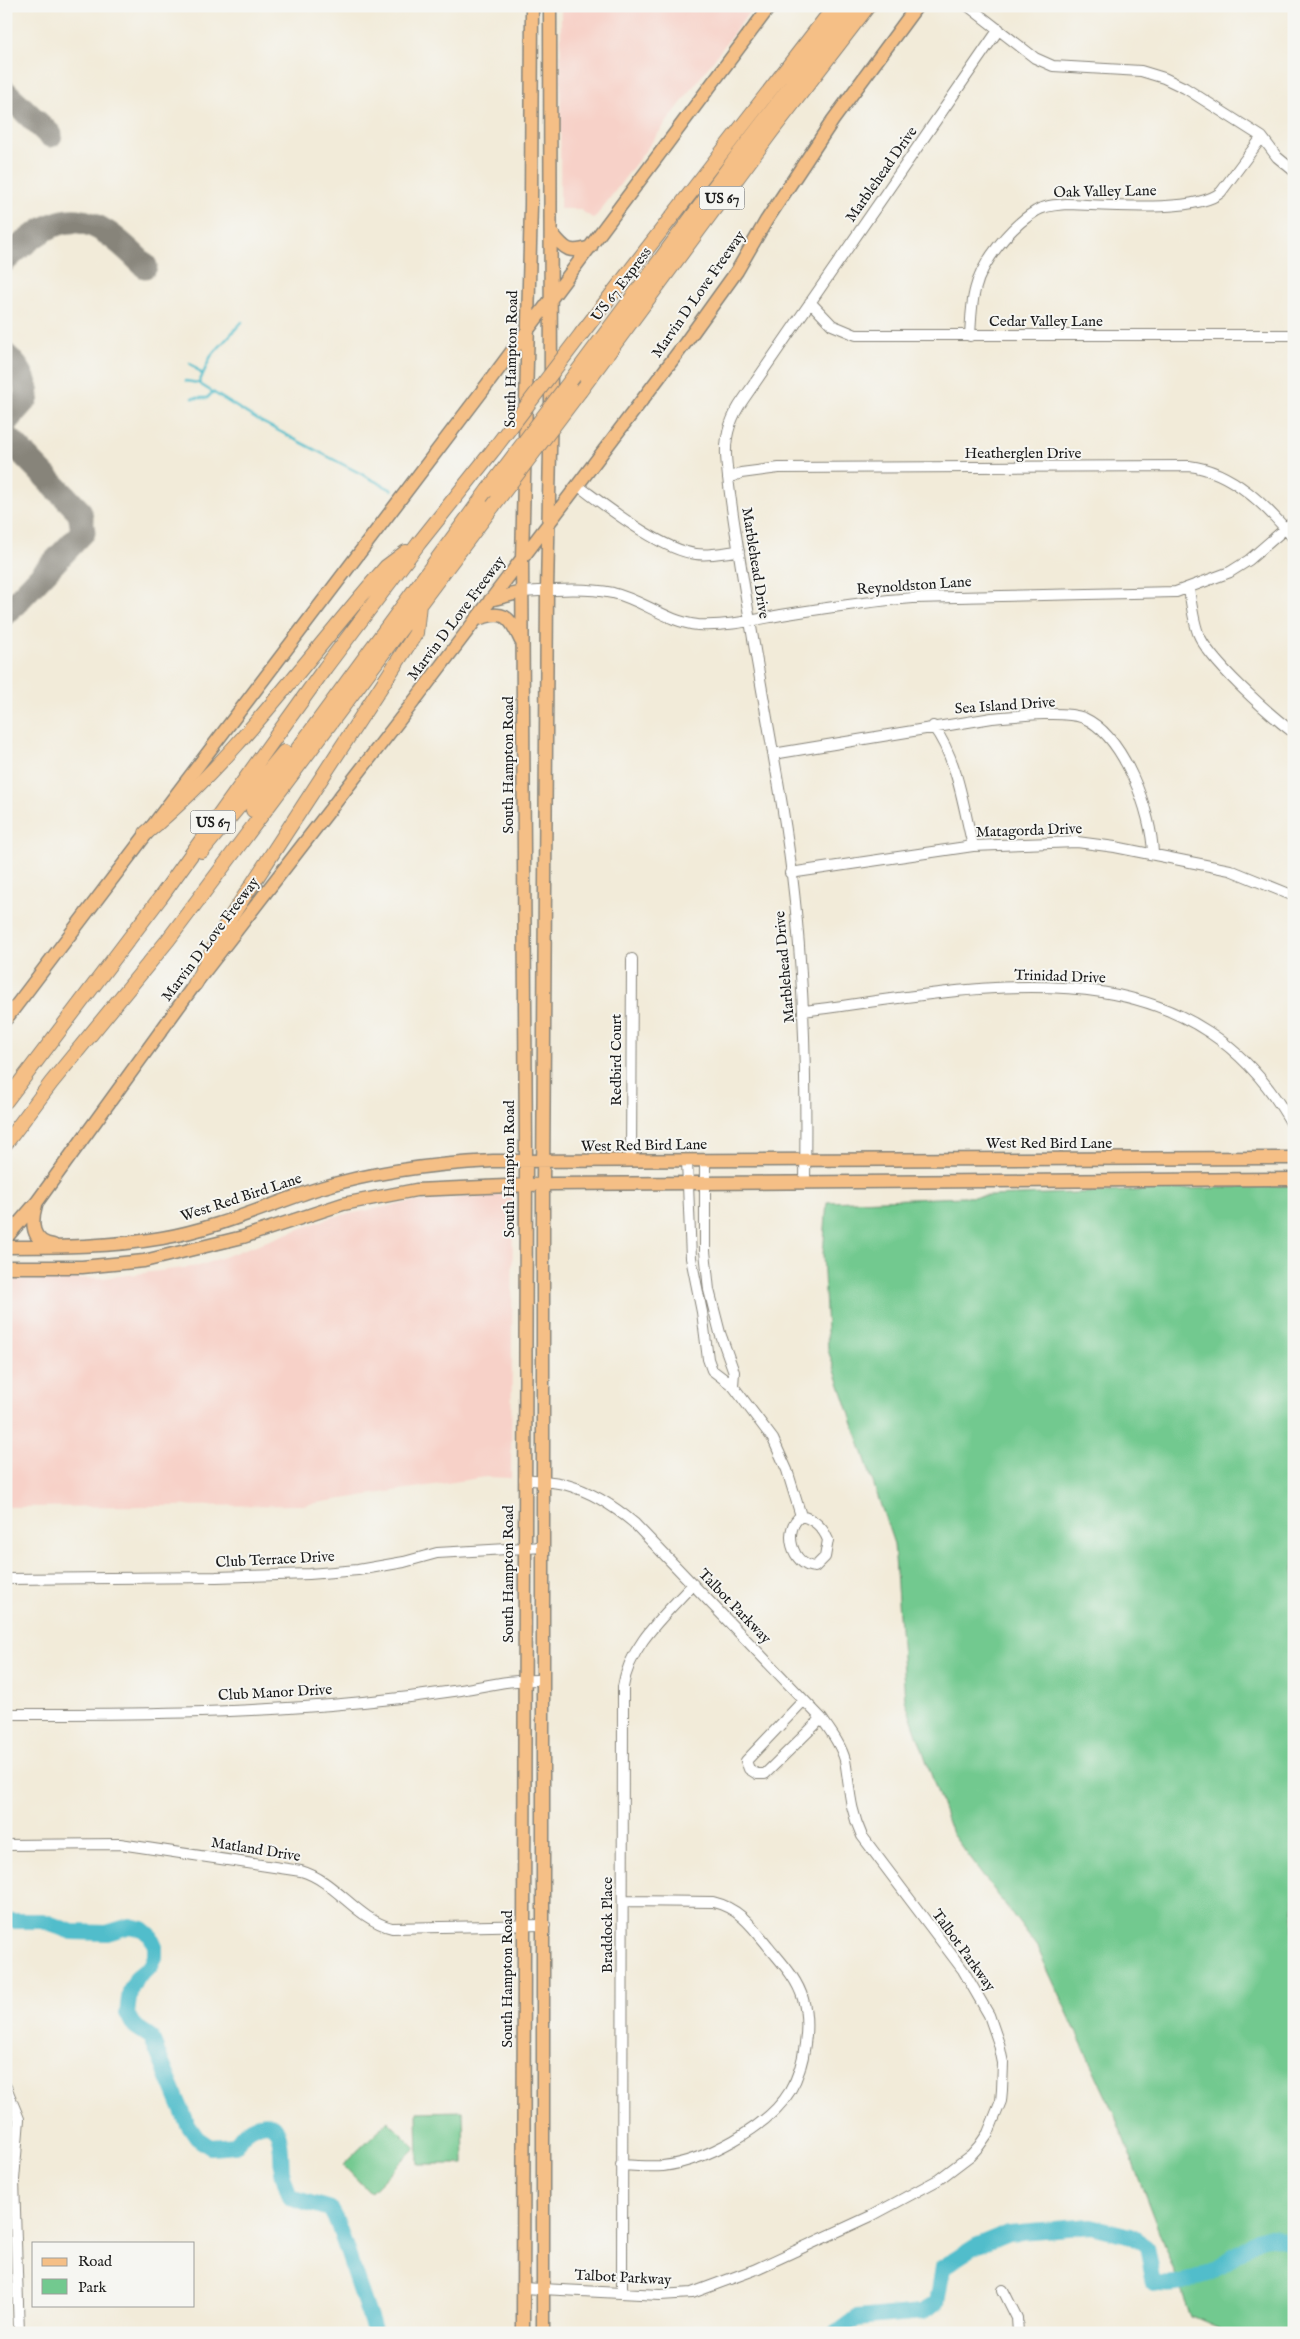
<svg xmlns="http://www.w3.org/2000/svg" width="1300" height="2339" font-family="'IM FELL English',serif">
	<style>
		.built { fill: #f7d1c8 }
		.green { fill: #72c98f; stroke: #477256 }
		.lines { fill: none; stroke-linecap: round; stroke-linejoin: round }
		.stream { stroke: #51bdcb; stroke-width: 2.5 }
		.river { stroke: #51bdcb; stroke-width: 16 }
		.taxiway { stroke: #87847a; stroke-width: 25 }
		.minor-casing { stroke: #87847a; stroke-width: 12 }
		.major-casing { stroke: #87847a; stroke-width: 15 }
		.highway-casing { stroke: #87847a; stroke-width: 16 }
		.minor { stroke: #fff; stroke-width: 10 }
		.major { stroke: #f5bf86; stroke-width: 12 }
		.highway { stroke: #f5bf86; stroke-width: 14 }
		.highway-bridge-casing { stroke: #87847a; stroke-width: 16; stroke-linecap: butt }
		.highway-bridge { stroke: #f5bf86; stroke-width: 14 }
		.labels { text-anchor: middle; stroke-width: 4; stroke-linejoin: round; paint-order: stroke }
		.shield { fill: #f6f6f2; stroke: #5d5d5c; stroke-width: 1 }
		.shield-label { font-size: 14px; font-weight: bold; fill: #1c1c1c }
		.street-label { font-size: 15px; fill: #1c1c1c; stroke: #f6f6f2 }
	</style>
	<rect width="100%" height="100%" fill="#f6f6f2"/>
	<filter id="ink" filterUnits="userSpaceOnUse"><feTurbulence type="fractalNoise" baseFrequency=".02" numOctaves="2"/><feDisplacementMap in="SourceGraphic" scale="10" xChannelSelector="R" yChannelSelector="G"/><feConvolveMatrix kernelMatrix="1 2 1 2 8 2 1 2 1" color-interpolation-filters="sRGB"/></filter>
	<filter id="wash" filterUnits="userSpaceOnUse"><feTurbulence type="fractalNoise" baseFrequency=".0096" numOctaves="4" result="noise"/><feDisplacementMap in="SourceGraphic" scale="20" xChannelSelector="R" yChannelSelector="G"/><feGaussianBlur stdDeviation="1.12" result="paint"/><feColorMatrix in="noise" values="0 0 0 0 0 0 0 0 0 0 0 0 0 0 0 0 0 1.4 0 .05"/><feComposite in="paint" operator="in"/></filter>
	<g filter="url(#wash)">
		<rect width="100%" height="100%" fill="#f2ebd9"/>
		<path class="built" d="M561 6H754L594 219 579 209H560Z
			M513 1193 511 1478 486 1477 303 1505 6 1507V1280L104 1278 199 1266 332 1217 411 1202Z"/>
		<path class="green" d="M1294 1185V2333H1230L1191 2316 1115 2116 1037 1947 952 1834 905 1700 894 1544 828 1350 823 1254 827 1202Z
			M463 2111 464 2164H418L417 2112Z
			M388 2121 415 2148 370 2193 343 2165Z"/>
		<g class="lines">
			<path class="stream" d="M190 363 202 374
				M186 381 198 383 256 419 392 490
				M199 383 211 356 242 322
				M192 398H207L213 392"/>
			<path class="river" d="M6 1921H43L72 1932 107 1933 130 1926 143 1929 150 1935 155 1946V1957L151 1966 137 1977 130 1991 127 2013 133 2025 151 2037 188 2125 197 2138 210 2147 236 2145C241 2135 247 2129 258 2125 285 2114 280 2156 282 2171 284 2180 287 2188 290 2197L330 2209 337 2222 375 2333
				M837 2333 857 2318 922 2312 937 2303 943 2267 976 2246 1008 2233 1091 2226 1131 2236 1147 2247 1154 2283C1186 2290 1214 2271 1239 2253 1245 2249 1251 2243 1258 2240 1270 2234 1283 2238 1294 2245"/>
			<path class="taxiway" d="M6 93 50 135
				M6 259C66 204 89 210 145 266
				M6 356C19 368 26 379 27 397L6 421
				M6 436 80 512 83 532 6 613"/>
		</g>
	</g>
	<g filter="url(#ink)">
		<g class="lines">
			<g class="minor-casing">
				<path id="minor" d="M968 6 1035 58 1053 66 1141 71 1164 78 1185 88 1262 137 1277 157 1294 171
					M810 302 832 325 856 335H1294
					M970 336C971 321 971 305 975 290 982 261 1011 226 1036 211 1045 205 1056 205 1066 204 1101 205 1197 214 1221 192L1262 137
					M728 478 741 473 779 468 1189 466C1232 471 1267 506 1294 539
					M577 485C606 506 661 550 696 554 710 556 725 552 739 551
					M1189 588C1191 603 1193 619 1198 633 1209 661 1269 714 1294 733
					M522 592C552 590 584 587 613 593 643 600 667 622 698 625 725 627 754 620 781 615 825 608 868 601 913 598L1176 592 1230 572 1249 560 1294 521
					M933 726C958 760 963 806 973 846
					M773 754 992 718C1014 716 1064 710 1084 718 1124 736 1152 813 1153 854
					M790 873 973 846 1077 842 1115 847 1230 870 1294 896
					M804 1011C983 988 1189 936 1294 1128
					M705 1160V1251L709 1290 720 1333 734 1372 733 1386
					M631 1161 632 959
					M687 1161 691 1258 702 1312 708 1359 712 1370 733 1386 773 1439 787 1470 801 1516
					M805 1182C807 1056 803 930 782 805 768 721 752 638 739 554 734 521 728 488 726 455 725 434 731 417 743 400L999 29
					M801 1516C814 1519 823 1528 828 1540L825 1557 815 1567C792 1566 782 1529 801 1516Z
					M6 1579 216 1577 309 1574 358 1570 404 1562 437 1553 544 1547
					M804 1700 746 1761 749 1769 757 1774H765L821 1719
					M6 1714C125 1714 244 1714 363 1702 395 1699 428 1695 461 1690 490 1685 513 1679 543 1680
					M6 1845 120 1844 301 1871C336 1881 356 1919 392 1928L545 1925
					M6 2087 19 2119 14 2180 19 2333
					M621 2165C635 2166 649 2167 663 2166 704 2161 768 2128 790 2091 799 2076 803 2061 805 2044 807 2030 807 2013 803 1999 797 1978 781 1962 768 1946 752 1926 739 1908 713 1902L623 1901
					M522 2288 660 2295 692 2293 754 2270 871 2216 938 2180 971 2155 979 2146 988 2133 1001 2101 1002 2090 1003 2063 999 2044 989 2015 963 1970 862 1836C849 1808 850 1788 845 1760 841 1745 831 1732 822 1719L634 1523C615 1507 592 1492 567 1485 554 1481 538 1481 524 1479
					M1003 2290 1017 2318 1018 2333
					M622 2291 623 1687C629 1645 666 1614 693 1584"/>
			</g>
			<g class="major-casing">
				<path id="major" d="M551 232C566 250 568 254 591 247
					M490 600 522 592
					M475 620C504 609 509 615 521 641
					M6 1019 483 390 770 6
					M36 1205C31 1222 31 1242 53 1245
					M6 1238 37 1202 195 984 418 696 686 342 737 271 766 221 833 120 917 6
					M6 1247C58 1247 111 1247 162 1238 215 1229 266 1206 317 1189 375 1171 433 1164 493 1161L1294 1158
					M6 1267H82L144 1261 243 1237 343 1204 416 1190 553 1184 1294 1179
					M523 2333 526 1153 522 558 531 205 532 6
					M543 2333V1184L547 590 551 405 550 6"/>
			</g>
			<g class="highway-casing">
				<path id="highway" d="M582 333 835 6
					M574 376 738 155 852 6
					M580 391 771 132 868 6
					M253 810 488 490
					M146 833C238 757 308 656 386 567L406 552
					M202 851 284 752
					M195 984 227 923 416 633 419 604
					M6 1101 160 898 325 668 419 543 494 449
					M6 1143 51 1083 168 940 493 506"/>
			</g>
			<use href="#minor" class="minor"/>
			<use href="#major" class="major"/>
			<use href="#highway" class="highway"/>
			<g class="highway-bridge-casing">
				<path id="highway-bridge" d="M494 449 582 333
					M488 490 574 376
					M493 506 580 391"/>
			</g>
			<use href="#highway-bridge" class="highway-bridge"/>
		</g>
	</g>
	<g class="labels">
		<g class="shield">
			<rect x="699.5" y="186.5" width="45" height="23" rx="4"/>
			<rect x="190.5" y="810.5" width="45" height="23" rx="4"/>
		</g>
		<g class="shield-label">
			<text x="722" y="203">US 67</text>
			<text x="213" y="827">US 67</text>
		</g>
		<g class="street-label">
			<text transform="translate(881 174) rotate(-55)" y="5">Marblehead Drive</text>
			<text transform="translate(1105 191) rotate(-1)" y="5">Oak Valley Lane</text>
			<text transform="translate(621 284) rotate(-53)" y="5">US 67 Express</text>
			<text transform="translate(698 294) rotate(-55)" y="5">Marvin D Love Freeway</text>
			<text x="1046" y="326">Cedar Valley Lane</text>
			<text transform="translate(511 359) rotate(-89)" y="5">South Hampton Road</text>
			<text x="1023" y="458">Heatherglen Drive</text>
			<text transform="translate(756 563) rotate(81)" y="5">Marblehead Drive</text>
			<text transform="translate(914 585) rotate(-4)" y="5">Reynoldston Lane</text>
			<text transform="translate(456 618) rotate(-53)" y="5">Marvin D Love Freeway</text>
			<text transform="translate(1005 705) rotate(-4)" y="5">Sea Island Drive</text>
			<text transform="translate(508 765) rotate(-90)" y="5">South Hampton Road</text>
			<text transform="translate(1029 830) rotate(-2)" y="5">Matagorda Drive</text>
			<text transform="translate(210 939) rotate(-53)" y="5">Marvin D Love Freeway</text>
			<text transform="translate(784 967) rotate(-95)" y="5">Marblehead Drive</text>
			<text transform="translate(1060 976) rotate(2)" y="5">Trinidad Drive</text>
			<text transform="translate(616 1060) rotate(-90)" y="5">Redbird Court</text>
			<text x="1049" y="1148">West Red Bird Lane</text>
			<text transform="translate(644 1145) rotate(-1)" y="5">West Red Bird Lane</text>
			<text transform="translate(509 1169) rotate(-90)" y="5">South Hampton Road</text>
			<text transform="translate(241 1197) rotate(-18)" y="5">West Red Bird Lane</text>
			<text transform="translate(275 1559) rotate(-3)" y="5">Club Terrace Drive</text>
			<text transform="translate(508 1574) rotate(-90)" y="5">South Hampton Road</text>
			<text transform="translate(735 1606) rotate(46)" y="5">Talbot Parkway</text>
			<text transform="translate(275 1692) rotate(-3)" y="5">Club Manor Drive</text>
			<text transform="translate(256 1849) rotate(9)" y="5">Matland Drive</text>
			<text transform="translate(607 1925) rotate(-90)" y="5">Braddock Place</text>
			<text transform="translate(964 1950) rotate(54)" y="5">Talbot Parkway</text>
			<text transform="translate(507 1979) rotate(-90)" y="5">South Hampton Road</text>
			<text transform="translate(623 2277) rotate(3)" y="5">Talbot Parkway</text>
		</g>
	</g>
	<rect width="1300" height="2339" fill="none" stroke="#f6f6f2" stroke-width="25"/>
	<rect x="32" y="2242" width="162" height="65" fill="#f6f6f2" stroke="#9f9f9c"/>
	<rect x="42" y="2258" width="25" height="8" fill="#f5bf86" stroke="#9f9f9c"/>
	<text x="78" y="2266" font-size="15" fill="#1c1c1c">Road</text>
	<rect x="42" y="2279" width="25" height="15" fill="#72c98f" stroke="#9f9f9c"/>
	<text x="78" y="2292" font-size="15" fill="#1c1c1c">Park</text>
</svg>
